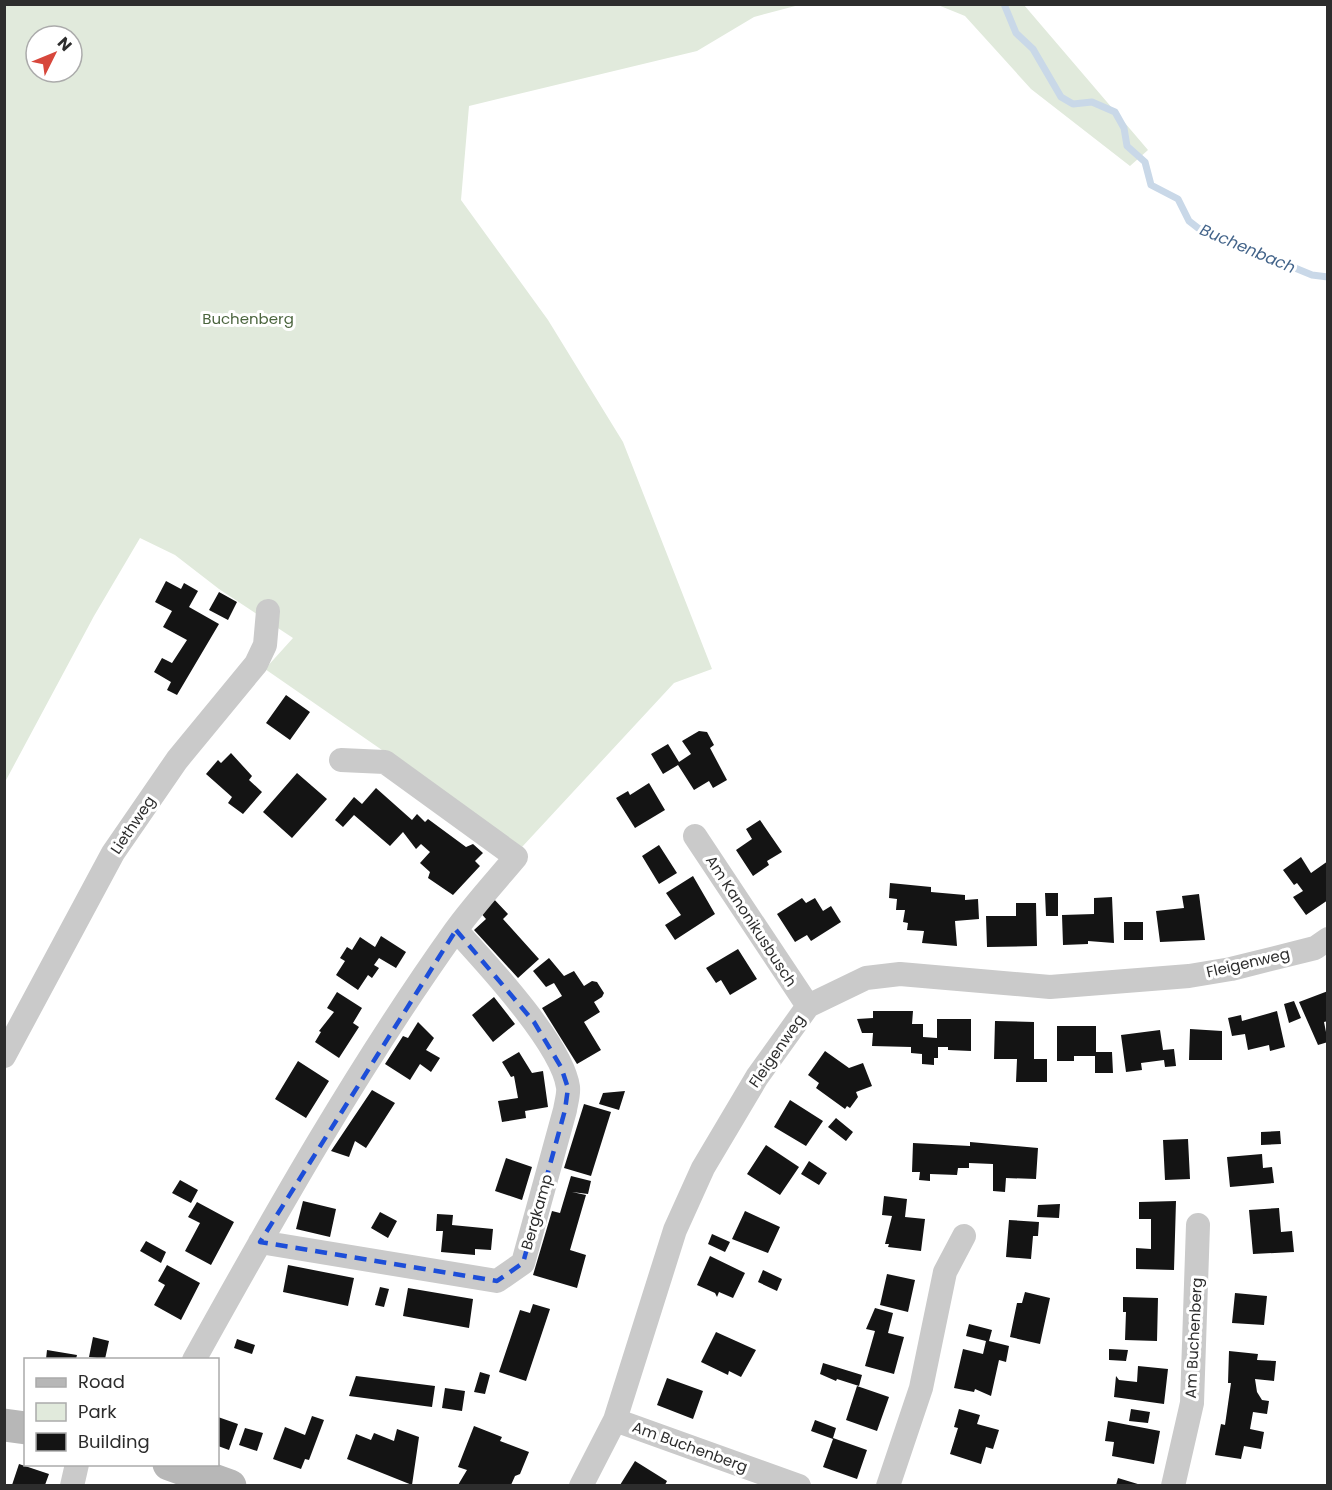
<svg xmlns="http://www.w3.org/2000/svg" width="1332" height="1490" font-family="Poppins,sans-serif">
	<style>
		.green { fill: #e1eadc; fill-rule: evenodd }
		.lines { fill: none; stroke-linecap: round; stroke-linejoin: round }
		.stream { stroke: #c9d8e8; stroke-width: 7 }
		.building { fill: #141414 }
		.street { stroke: #cacaca; stroke-width: 24 }
		.secondary { stroke: #b7b7b7; stroke-width: 33 }
		.marked { fill: none; stroke: #1d4ed8; stroke-width: 4.5; stroke-dasharray: 12 8; stroke-linejoin: round }
		.labels { text-anchor: middle; stroke-width: 6; stroke-linejoin: round; paint-order: stroke }
		.park-label { font-size: 15px; fill: #4b653e; stroke: #fff }
		.street-label { font-size: 15px; fill: #2d2d2d; stroke: #fff }
		.water-label { font-size: 16px; font-style: italic; fill: #426389; stroke: #fff }
	</style>
	<rect width="100%" height="100%" fill="#fff"/>
	<path class="green" d="M5 5H799L754 17 697 51 469 106 461 200 548 320 623 442 712 669 674 683 522 847 265 669 293 638 219 589 175 555 140 538 94 616 5 782ZM36 36H72V72H36Z
		M938 5H1024L1148 150 1130 166 1031 89 965 16Z"/>
	<g class="lines">
		<path class="stream" d="M1004 4 1016 33 1033 49 1061 97 1073 104 1092 102 1115 112 1124 128 1127 146 1145 162 1151 185 1178 199 1189 221 1198 228 1312 275 1328 277"/>
	</g>
	<path class="building" d="M166 581 181 589 184 583 198 591 189 607 219 624 177 695 167 690 171 682 154 672 162 658 172 663 187 640 163 627 172 611 155 602Z
		M219 592 237 602 228 620 209 610Z
		M286 695 310 712 290 740 266 723Z
		M699 731 707 732 714 745 710 748 727 780 713 788 709 781 694 790 678 765 663 774 651 754 668 744 679 762 691 754 682 741Z
		M231 753 252 776 249 780 262 792 243 814 228 803 232 797 206 774 218 760 221 763Z
		M297 773 327 799 292 838 263 812Z
		M649 783 665 810 635 828 616 798 628 791 630 795Z
		M376 788 412 820 417 814 425 822 428 819 466 847 473 844 483 853 475 861 480 866 453 895 428 878 430 872 420 863 430 852 421 844 416 849 403 832 390 846 354 815 343 827 335 820 354 797 362 804Z
		M760 820 782 852 767 861 769 865 753 876 736 850 752 839 746 829Z
		M659 845 677 873 659 884 642 856Z
		M1301 857 1311 873 1328 861V900L1306 915 1293 897 1303 891 1297 883 1294 885 1283 870Z
		M693 876 715 914 675 940 665 925 681 915 666 893Z
		M890 883 931 887V892L965 895V900L978 899 979 919 955 921 957 946 922 943 924 931 907 930 908 923 903 922 905 910H896L897 899 889 898Z
		M1045 893H1058V916H1046Z
		M1199 894 1205 940 1160 942 1156 911 1184 908 1182 896Z
		M491 896 508 914 503 919 539 959 518 978 474 930 486 919 479 911Z
		M1112 897 1114 943 1088 941V944L1063 945 1062 915 1094 914V898Z
		M802 898 806 903 815 898 823 911 831 906 841 922 811 941 807 935 795 942 777 914Z
		M1016 903H1036L1037 946 987 947 986 916H1016Z
		M1124 922H1143V940H1124Z
		M381 936 406 952 396 968 379 958 374 965 379 968 372 978 368 975 358 990 336 975 345 961 340 958 347 947 352 950 360 937 375 947Z
		M738 949 757 979 730 995 721 980 716 983 706 968Z
		M549 958 564 976 574 971 584 986 592 981 597 982 604 993 602 997 594 1002 600 1012 584 1022 601 1050 577 1064 542 1008 562 996 554 983 546 987 533 971Z
		M1328 991V1021L1324 1022 1328 1042 1318 1045 1299 1002Z
		M337 992 362 1008 353 1023 359 1027 339 1058 315 1042 321 1032 319 1031 334 1012 327 1008Z
		M494 997 515 1024 493 1042 472 1015Z
		M1294 1001 1301 1018 1289 1023 1284 1004Z
		M873 1011H913L912 1024H923V1037L937 1038V1019H971V1051L948 1050V1047H938V1058H934V1065L922 1064V1054L911 1053V1047L872 1046 873 1033H862L857 1019 873 1018Z
		M1277 1011 1285 1047 1270 1051 1269 1045 1248 1050 1245 1034 1232 1036 1228 1018 1241 1015 1242 1021Z
		M995 1021 1034 1022V1059H1047V1082H1016L1017 1059H994Z
		M418 1022 434 1038 426 1050 440 1058 431 1072 420 1064 410 1080 385 1064 403 1036 408 1038Z
		M1057 1026H1096V1052H1112L1113 1073H1095V1056H1074V1061H1057Z
		M1190 1029 1222 1031V1060H1189Z
		M1160 1030 1163 1050 1174 1049 1176 1066 1165 1067 1164 1060 1141 1063 1142 1070 1126 1072 1121 1035Z
		M825 1051 849 1068 863 1063 872 1086 856 1092 858 1097 850 1108 847 1106 845 1109 816 1088 819 1083 808 1075Z
		M519 1052 532 1073 543 1071 548 1107 525 1111 526 1118 502 1122 498 1101 518 1098 514 1076 511 1077 502 1062Z
		M298 1061 329 1081 306 1118 275 1099Z
		M372 1090 395 1103 366 1148 355 1141 349 1157 331 1151Z
		M625 1091 619 1110 599 1104 603 1093Z
		M790 1100 823 1121 806 1146 774 1127Z
		M584 1104 611 1112 591 1176 564 1168Z
		M836 1118 853 1132 846 1141 828 1127Z
		M1280 1131 1281 1144 1261 1145V1132Z
		M1188 1139 1190 1179 1165 1180 1163 1140Z
		M970 1142 1038 1148 1036 1179 1006 1178 1005 1192 993 1191V1164L969 1163V1168H958L957 1175 930 1174V1181L919 1180 920 1172H912L913 1143 970 1146Z
		M766 1145 799 1167 780 1195 747 1174Z
		M1262 1154 1263 1168 1272 1167 1274 1183 1230 1187 1227 1157Z
		M506 1158 532 1167 522 1200 495 1191Z
		M809 1161 827 1173 819 1185 801 1174Z
		M571 1176 591 1181 588 1194 572 1192 586 1195 570 1250 586 1255 577 1288 533 1275 552 1211 560 1213Z
		M180 1180 198 1190 191 1203 172 1193Z
		M884 1196 907 1199 905 1217 925 1219 921 1251 888 1247 889 1244H885L892 1216 882 1215Z
		M303 1201 336 1209 330 1237 296 1229Z
		M1176 1201 1174 1270 1136 1269V1248L1151 1249V1219H1139V1202Z
		M197 1202 234 1222 211 1265 185 1251 200 1223 188 1217Z
		M1060 1204 1059 1218 1037 1217 1038 1205Z
		M1279 1208 1281 1232 1292 1231 1294 1252 1253 1254 1249 1210Z
		M745 1211 780 1227 768 1253 732 1239Z
		M380 1212 397 1221 388 1238 371 1228Z
		M437 1214 453 1215 452 1225 493 1229 491 1250 475 1249V1255L441 1252 443 1231H436Z
		M1009 1220 1039 1222 1038 1236H1033L1031 1259 1006 1257Z
		M712 1234 730 1242 725 1252 708 1244Z
		M146 1241 166 1252 161 1263 140 1251Z
		M710 1256 745 1273 733 1298 719 1292 717 1297 715 1293 697 1285Z
		M167 1265 200 1283 181 1320 154 1305 165 1285 158 1281Z
		M288 1265 354 1278 348 1306 283 1292Z
		M763 1270 782 1279 777 1291 758 1282Z
		M887 1274 915 1280 908 1312 880 1305Z
		M380 1287 389 1289 384 1307 375 1305Z
		M408 1288 473 1299 469 1328 403 1316Z
		M1025 1292 1050 1298 1040 1344 1010 1337 1017 1303H1022Z
		M1235 1293 1267 1296 1264 1325 1232 1323Z
		M1123 1297 1158 1298 1157 1341 1125 1340 1126 1312H1123Z
		M533 1304 550 1309 526 1381 499 1372 520 1310 530 1313Z
		M875 1308 893 1313 888 1333 904 1337 894 1374 865 1366 875 1331 866 1329Z
		M969 1324 992 1330 989 1341 1009 1346 1006 1362 999 1360 991 1396 975 1389 974 1392 954 1388 963 1349 983 1354 986 1341 966 1336Z
		M716 1332 756 1350 741 1377 729 1371 728 1375 701 1362Z
		M93 1337 109 1341 105 1359 89 1357Z
		M237 1339 255 1345 252 1354 234 1348Z
		M1109 1349 1128 1350 1126 1361 1109 1360Z
		M47 1350 77 1355 76 1359H46Z
		M1229 1351 1258 1354 1257 1360 1276 1361 1274 1381 1255 1379 1257 1392 1262 1400 1269 1401 1267 1414 1253 1412 1250 1429 1264 1432 1261 1449 1244 1446 1241 1459 1215 1455 1221 1424 1225 1425 1231 1383H1228Z
		M823 1363 862 1375 859 1386 837 1379 836 1381 820 1374Z
		M1138 1366 1168 1369 1164 1404 1114 1397 1116 1376 1119 1380 1137 1382Z
		M480 1372 490 1375 485 1394 474 1392Z
		M356 1376 435 1386 432 1407 349 1396Z
		M667 1378 703 1391 693 1419 657 1405Z
		M857 1386 889 1397 877 1431 846 1420Z
		M445 1388 465 1391 462 1411 442 1408Z
		M959 1409 980 1415 977 1424 999 1430 993 1449 986 1447 981 1464 950 1454 958 1428 954 1427Z
		M1131 1409 1150 1412 1148 1423 1129 1421Z
		M312 1416 324 1420 309 1460 305 1459 301 1469 273 1459 285 1427 305 1435Z
		M218 1417 238 1424 229 1450 218 1446Z
		M815 1420 836 1428 833 1438 867 1450 857 1479 823 1467 833 1439 811 1431Z
		M1108 1421 1160 1431 1154 1464 1112 1456 1114 1442 1105 1441Z
		M474 1426 502 1437 500 1441 529 1452 520 1474 515 1476 511 1485H458L467 1470 458 1467Z
		M245 1428 263 1433 257 1451 239 1445Z
		M397 1429 419 1437 412 1485 347 1459 356 1434 371 1440 374 1433 394 1441Z
		M635 1461 667 1481 665 1485H620Z
		M19 1464 49 1474 45 1485H12Z
		M1118 1478 1141 1485H1116Z"/>
	<g class="lines">
		<path class="street" d="M695 836 808 1006
			M4 1056 113 853 177 760 256 664 265 645 268 611
			M260 1242 497 1281 523 1263 565 1110C566 1103 569 1094 568 1087 562 1044 486 963 456 930
			M194 1360C275 1214 358 1067 455 931 473 906 495 882 516 857L385 762 341 760
			M615 1420 799 1486
			M72 1486 77 1464
			M581 1486 615 1420 675 1230 703 1168 757 1077 808 1006 866 978 900 974 1050 987 1189 976 1231 969 1315 948 1328 939
			M888 1486 921 1388 945 1272 964 1236
			M1173 1486 1192 1403 1198 1225"/>
		<path class="secondary" d="M4 1425 26 1428
			M169 1464 230 1486"/>
	</g>
	<path class="marked" d="M456 930 534 1022 561 1067 568 1088 565 1110 523 1263 497 1281 260 1242Z"/>
	<g class="labels">
		<g class="park-label">
			<text x="248" y="324">Buchenberg</text>
		</g>
		<g class="street-label">
			<text transform="translate(133 825) rotate(-56)" y="5">Liethweg</text>
			<text transform="translate(751 921) rotate(57)" y="5">Am Kanonikusbusch</text>
			<text transform="translate(1248 963) rotate(-13)" y="5">Fleigenweg</text>
			<text transform="translate(777 1051) rotate(-55)" y="5">Fleigenweg</text>
			<text transform="translate(537 1212) rotate(-74)" y="5">Bergkamp</text>
			<text transform="translate(1194 1338) rotate(-87)" y="5">Am Buchenberg</text>
			<text transform="translate(690 1447) rotate(20)" y="5">Am Buchenberg</text>
		</g>
		<g class="water-label">
			<text transform="translate(1248 248) rotate(23)" y="6">Buchenbach</text>
		</g>
	</g>
	<rect width="1332" height="1490" fill="none" stroke="#2d2d2d" stroke-width="12"/>
	<rect x="24" y="1358" width="195" height="108" fill="#ffffff" stroke="#ababab" stroke-width="1.5"/>
	<rect x="36" y="1378" width="30" height="9" fill="#b7b7b7" stroke="#ababab" stroke-width="1.5"/>
	<text x="78" y="1388" font-size="18" fill="#2d2d2d">Road</text>
	<rect x="36" y="1403" width="30" height="18" fill="#e1eadc" stroke="#ababab" stroke-width="1.5"/>
	<text x="78" y="1418" font-size="18" fill="#2d2d2d">Park</text>
	<rect x="36" y="1433" width="30" height="18" fill="#141414" stroke="#ababab" stroke-width="1.5"/>
	<text x="78" y="1448" font-size="18" fill="#2d2d2d">Building</text>
	<g transform="translate(54 54) rotate(47)"><circle r="28" fill="#ffffff" stroke="#ababab" stroke-width="1.5"/>
	<path d="M0-4.5L10 22L0 15L-10 22Z" fill="#d7473c"/>
	<text y="-9" font-size="16" font-weight="bold" text-anchor="middle" fill="#2d2d2d">N</text>
	</g>
</svg>
